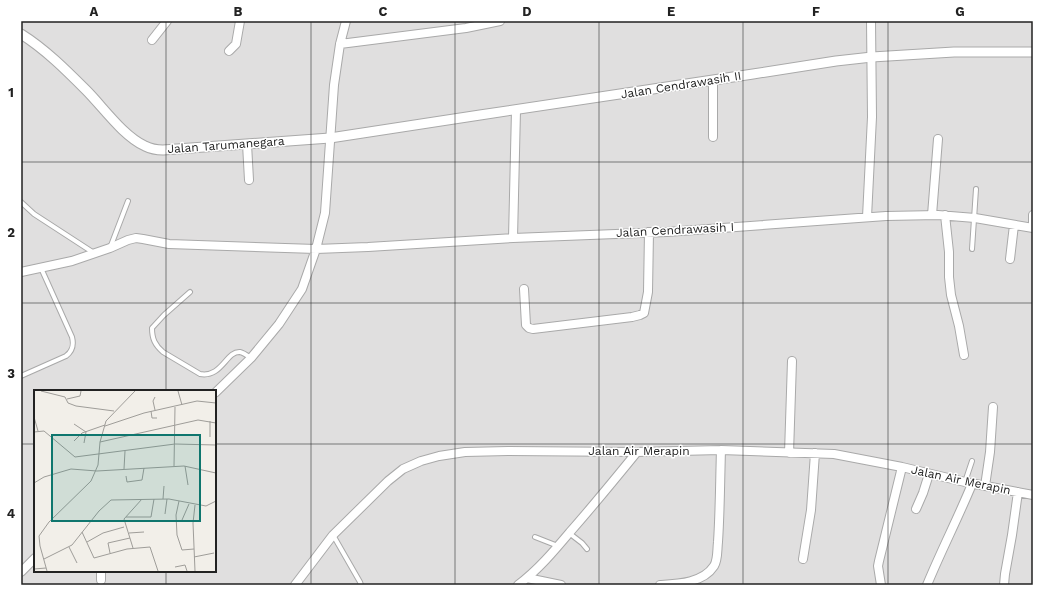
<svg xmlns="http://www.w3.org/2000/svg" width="1054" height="606" font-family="'Work Sans',sans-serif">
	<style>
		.residential { fill: #e0dfdf; fill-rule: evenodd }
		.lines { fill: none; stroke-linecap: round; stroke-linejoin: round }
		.service-casing { stroke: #a9a9a9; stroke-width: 6 }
		.minor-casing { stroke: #a9a9a9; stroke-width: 10 }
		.tertiary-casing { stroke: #a9a9a9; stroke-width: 11 }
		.service { stroke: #fff; stroke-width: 4 }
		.minor { stroke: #fff; stroke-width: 8 }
		.tertiary { stroke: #fff; stroke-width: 9 }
		.grid { fill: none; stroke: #222; stroke-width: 1; stroke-opacity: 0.55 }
		.labels { text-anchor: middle; stroke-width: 3; stroke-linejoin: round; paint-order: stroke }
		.street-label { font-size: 12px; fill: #222; stroke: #fff }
		.inset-road { fill: none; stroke: #9f9d99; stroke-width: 1 }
		.view { fill: #0f766e; fill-opacity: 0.15; stroke: #0f766e; stroke-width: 2 }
		.inset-edge { fill: none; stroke: #222; stroke-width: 2 }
		.neatline { fill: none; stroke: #222; stroke-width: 1.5 }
		.grid-label { font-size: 13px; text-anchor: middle; font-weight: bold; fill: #222 }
	</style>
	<rect width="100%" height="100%" fill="#f2efe9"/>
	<path class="residential" d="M21 21H1033V585H21ZM35 391H215V571H35Z"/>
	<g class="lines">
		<g class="service-casing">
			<path id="service" d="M21 202 34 214 94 253
				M110 248 128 201
				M972 249 976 189
				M190 292 164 315 152 328C152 339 155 345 163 352L200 374C222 378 226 351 240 352 244 353 248 356 251 358
				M21 376 66 356C73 351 74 345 72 337L41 268
				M965 482 972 461
				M569 533 582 543 587 549
				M333 535 360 582 361 585
				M535 537 558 546"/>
		</g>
		<g class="minor-casing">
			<path id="minor" d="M152 40 167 21
				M340 44 466 28 500 21
				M229 51 236 44 240 21
				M713 137V80
				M247 144 249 180
				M932 215 938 139
				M945 215 949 252V277L951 295 959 326 964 355
				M867 217 872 117 871 21
				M1033 228V215
				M513 238 516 110
				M1010 259 1014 225
				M21 272 72 261 110 248 128 240 136 238 143 239 169 244 316 249 368 247 513 238 667 232 886 216 938 215 975 218 1033 228
				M524 289 526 325 529 328 533 329 632 317 640 315 644 313 648 292 649 232
				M215 393 251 358 279 324 302 289 316 249 325 213 334 85 340 44 346 21
				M789 453 792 361
				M985 486 990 452 993 407
				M916 509 923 493 929 474
				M803 559 811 510 815 453
				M21 572 35 558
				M527 578 561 585
				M101 580V571
				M295 585 333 535 388 481 403 469 421 461 439 456 465 452 508 451 637 452 721 450 834 454 902 467 965 482 1033 495
				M518 585C538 570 554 551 570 532 593 506 615 479 637 452
				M660 585C678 584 703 583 714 566 718 560 717 550 718 542 720 512 720 481 721 450
				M881 585 878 566 879 561 902 467
				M927 585C941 551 958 518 972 484
				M1004 585 1005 574 1012 535 1018 492"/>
		</g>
		<g class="tertiary-casing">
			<path id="tertiary" d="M21 34C45 49 66 70 86 90 103 107 123 136 145 146 151 149 157 150 163 150L330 138 480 115 753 74 836 61 872 57 954 52H1033"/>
		</g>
		<use href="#service" class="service"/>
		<use href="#minor" class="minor"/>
		<use href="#tertiary" class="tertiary"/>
	</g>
	<path class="grid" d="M166 21V391M311 21V585M455 21V585M599 21V585M743 21V585M888 21V585M21 162H1033M21 303H1033M21 444H35M215 444H1033M166 571V585"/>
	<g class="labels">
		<g class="street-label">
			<text transform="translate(681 85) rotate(-9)" y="4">Jalan Cendrawasih II</text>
			<text transform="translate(226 145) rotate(-4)" y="4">Jalan Tarumanegara</text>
			<text transform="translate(675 230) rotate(-3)" y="4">Jalan Cendrawasih I</text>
			<text x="639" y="455">Jalan Air Merapin</text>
			<text transform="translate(961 480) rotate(12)" y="4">Jalan Air Merapin</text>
		</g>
	</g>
	<g transform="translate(34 390)">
		<rect width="182" height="182" fill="#f2efe9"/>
		<path class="inset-road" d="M7 1 31 7 34 13 42 16 80 21M144 1 148 15M121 7 119 11 121 20M33 9 46 6 47 1M117 21 118 28H123M0 27 4 41M40 34 52 42 50 53M71 36 110 23 163 11 182 13M0 42 10 41 41 67 141 54 182 55M176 47V31M40 51 48 43 71 35M66 52 164 30 182 33M140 76 141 17M151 76 154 95M90 79 91 61M92 86 93 92 108 90 110 78M0 93 10 87 37 79 63 81 150 76 182 83M129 109 130 96M145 111 142 125 143 145 148 160 160 159M131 124 133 109M92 127H117L120 109M148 130 155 114M48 142 60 168 93 159 116 157 124 181M95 143 110 142M53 152 69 143 90 137M35 157 43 173M99 158 90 129 108 109M76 163 74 153 96 148M160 167 180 163M10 169 38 155 65 121 77 110 135 109 172 116 182 111M141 177 151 175 153 181M0 179 12 178M13 181 6 156 5 146 15 132 57 91 64 75 66 52 72 31 101 1M161 181 159 133 161 115"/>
		<path class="view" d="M18 45H166V131H18Z"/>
		<rect width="182" height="182" class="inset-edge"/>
	</g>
	<rect width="1054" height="606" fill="none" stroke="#ffffff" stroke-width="44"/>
	<rect x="22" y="22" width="1010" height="562" class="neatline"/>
	<g class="grid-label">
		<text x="94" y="16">A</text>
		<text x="238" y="16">B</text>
		<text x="383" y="16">C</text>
		<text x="527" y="16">D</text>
		<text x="671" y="16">E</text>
		<text x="816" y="16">F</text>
		<text x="960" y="16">G</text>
		<text x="11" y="97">1</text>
		<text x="11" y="237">2</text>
		<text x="11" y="378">3</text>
		<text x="11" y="518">4</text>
	</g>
</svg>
